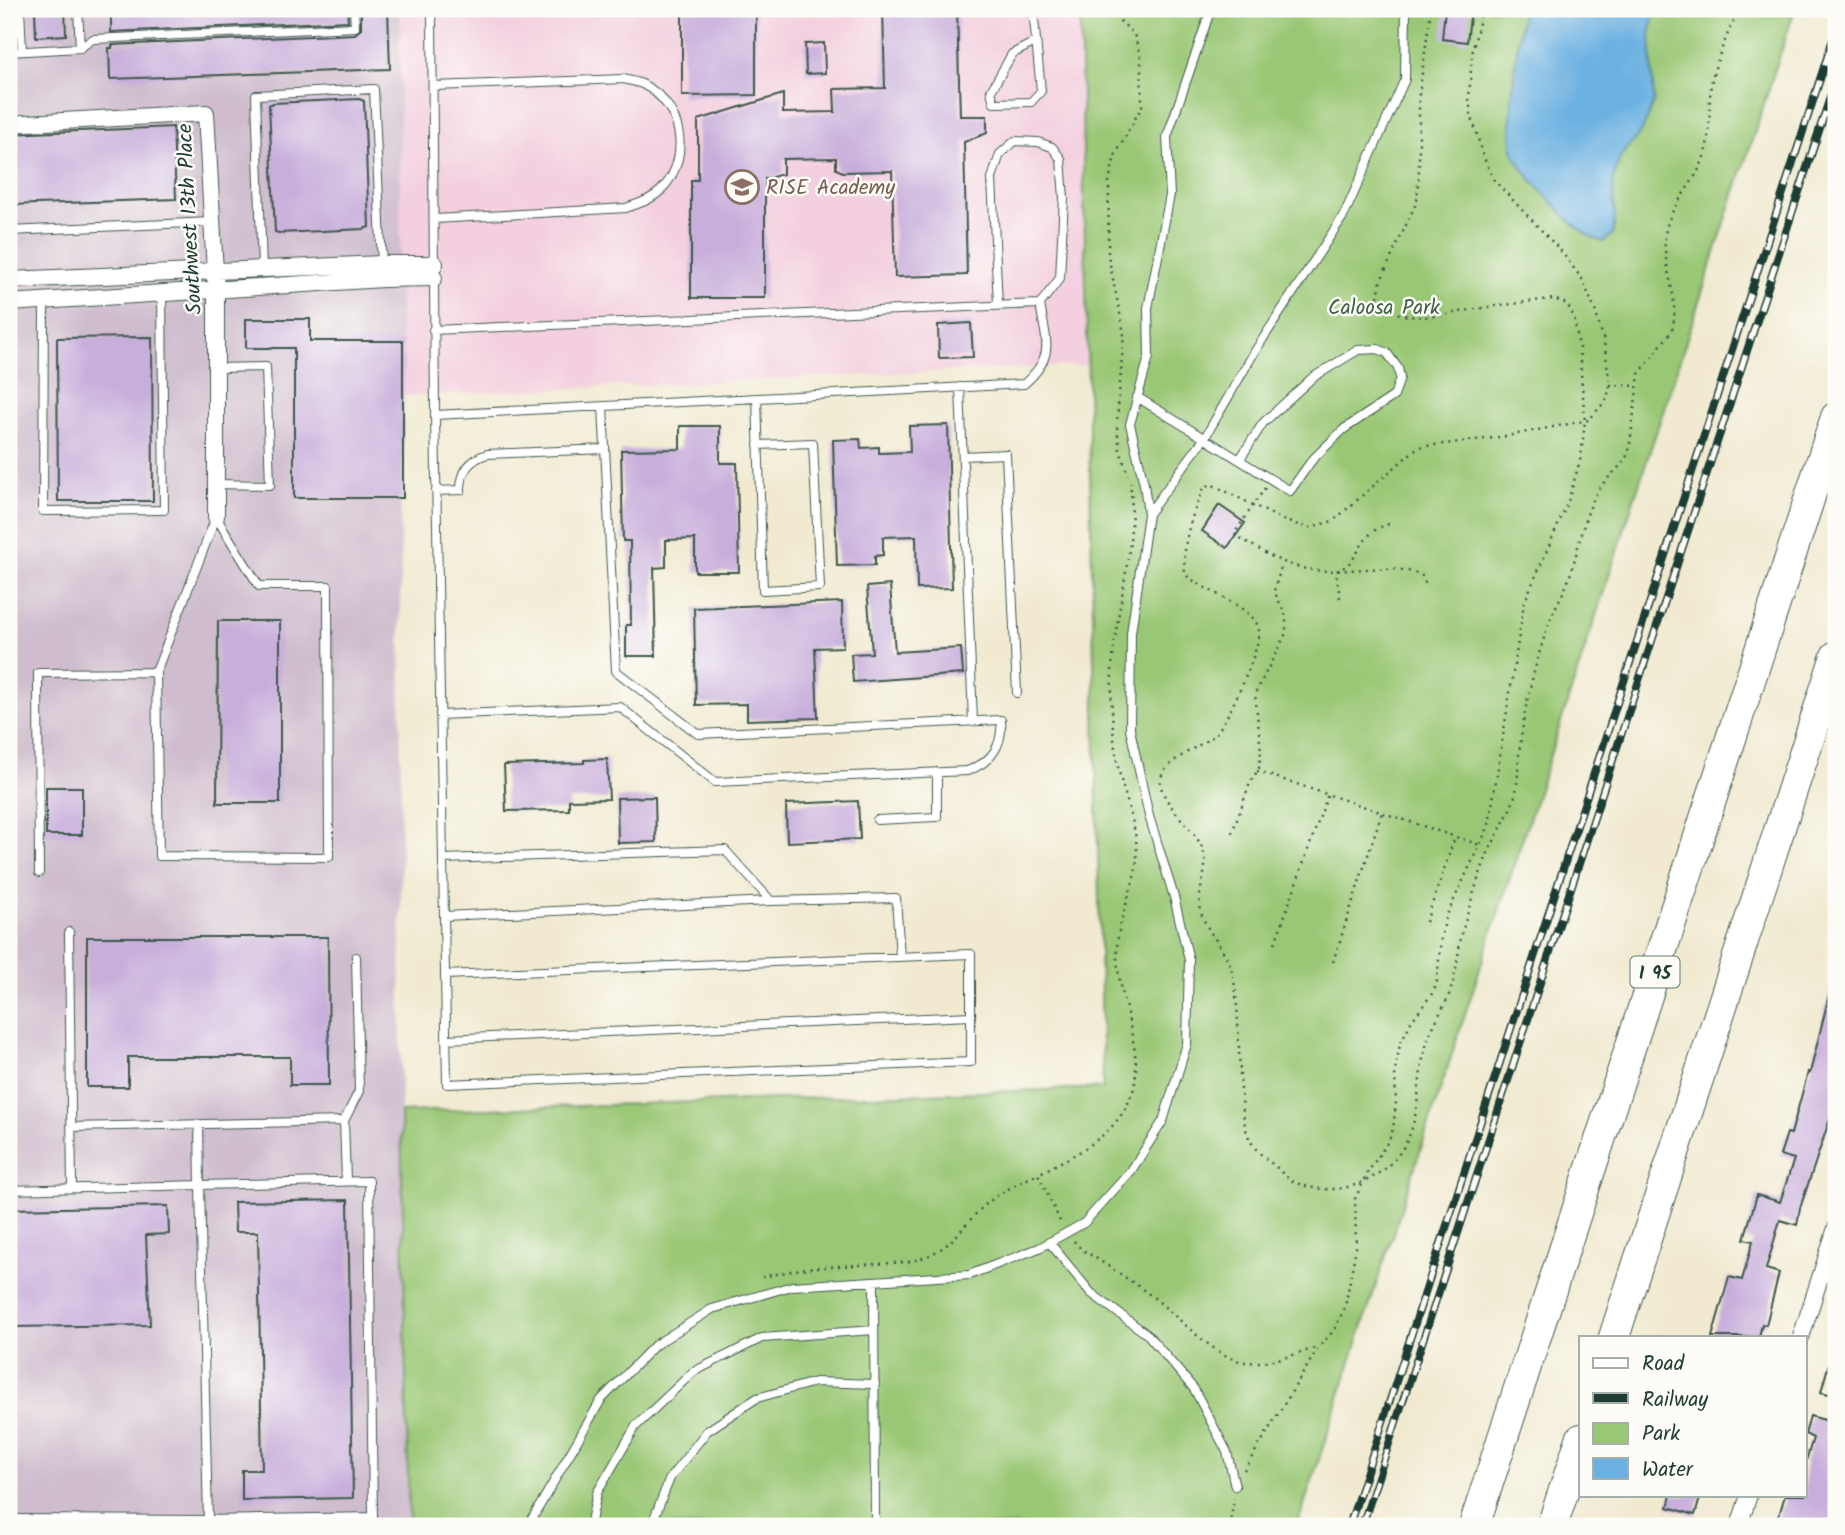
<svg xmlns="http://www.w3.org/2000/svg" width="1845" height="1535" font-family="Kalam,sans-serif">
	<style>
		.built { fill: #f3cfdf }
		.industrial { fill: #cfbdce }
		.green { fill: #9ac775; stroke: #5c8254; stroke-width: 2 }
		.water { fill: #6ab0e1; stroke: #44768a; stroke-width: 2 }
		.building { fill: #c8afdb }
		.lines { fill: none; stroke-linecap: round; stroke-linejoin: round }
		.lane-casing { stroke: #3e574c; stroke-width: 10 }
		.street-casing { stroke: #3e574c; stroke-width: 18 }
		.highway-casing { stroke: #3e574c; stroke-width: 32 }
		.path { stroke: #3e574c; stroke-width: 2.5; stroke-dasharray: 2 5; stroke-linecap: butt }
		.lane { stroke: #fff; stroke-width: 8 }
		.street { stroke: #fff; stroke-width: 16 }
		.highway { stroke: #fff; stroke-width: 30 }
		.rail-casing { stroke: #1f3d34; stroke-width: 8 }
		.rail { stroke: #fdfcf7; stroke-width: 5; stroke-dasharray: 16; stroke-linecap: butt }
		.labels { text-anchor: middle; stroke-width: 5; stroke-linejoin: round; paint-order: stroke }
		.shield { fill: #fdfcf7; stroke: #62766e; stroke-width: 2 }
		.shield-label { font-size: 19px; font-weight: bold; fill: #1f3d34 }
		.education-label { font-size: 21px; fill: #785e54; stroke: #fdfcf7; text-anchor: start }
		.street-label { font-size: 21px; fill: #1f3d34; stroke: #fdfcf7 }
		.park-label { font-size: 21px; fill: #3e6044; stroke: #fdfcf7 }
	</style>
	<rect width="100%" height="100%" fill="#fdfcf7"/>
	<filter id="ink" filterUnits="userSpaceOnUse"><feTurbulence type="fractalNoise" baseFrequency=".0143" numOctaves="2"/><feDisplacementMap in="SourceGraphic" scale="14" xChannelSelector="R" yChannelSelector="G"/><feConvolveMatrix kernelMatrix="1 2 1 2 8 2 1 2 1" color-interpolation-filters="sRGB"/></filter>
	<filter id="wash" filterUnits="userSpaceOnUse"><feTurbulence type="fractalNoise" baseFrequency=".00686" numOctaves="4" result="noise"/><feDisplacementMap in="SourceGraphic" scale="28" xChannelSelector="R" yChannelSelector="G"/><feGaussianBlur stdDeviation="1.57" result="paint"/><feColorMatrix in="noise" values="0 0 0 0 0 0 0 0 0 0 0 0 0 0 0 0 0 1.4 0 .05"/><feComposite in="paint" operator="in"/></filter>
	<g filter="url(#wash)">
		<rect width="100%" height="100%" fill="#f1ead1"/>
		<path class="built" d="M400 9H1080L1087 365 400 396Z"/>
		<path class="industrial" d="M9 9H400L401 1112 409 1526H9Z"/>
		<path class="green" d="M1080 9H1795L1297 1526H409L401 1112 1103 1088Z"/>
		<path class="water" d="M1522 9H1655L1650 35 1654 100 1642 131 1620 157 1613 180 1615 219 1613 234 1603 242C1582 235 1568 219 1553 203 1540 189 1525 175 1516 158 1503 130 1519 43 1522 9Z"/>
		<g id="blocks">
			<path class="building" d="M35 9H65L66 35 36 37Z
				M111 9H347L348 21 111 32Z
				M361 9H388L390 69 110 79 109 48H112V45L355 34 361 29Z
				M682 9H753L756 17V95L682 96Z
				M883 9H957L960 116H987V133L964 142 967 275 895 277 892 171 843 172 836 169V158L783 159V174L765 179V298H691V180H698V120L783 94V113L835 112 834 89 885 88Z
				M1445 9H1471L1467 42 1442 39Z
				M824 43 825 73 806 74 805 44Z
				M359 99 364 101 369 227 364 229 279 233 275 232 269 105 273 103Z
				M173 127 176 199 9 205V134Z
				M246 319H310V341H403V498H294V348H246Z
				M971 323 973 357 939 358 938 325Z
				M152 337 153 501H58L57 338Z
				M948 425 952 588 917 589 916 536 883 537V555L875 556V565L837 566 833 440 860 439 861 448 879 447V453L910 452 909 426Z
				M680 426H720V463H737L739 572H695V539L666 540V567L654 568 656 656H626V625H631L630 541H623L621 450 680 449Z
				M1219 505 1245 523 1227 548 1202 531Z
				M890 585 895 652 961 648 963 674 853 682 851 654 872 653 867 587Z
				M842 602 843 647 815 648 818 718 747 720V704L696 705 694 608Z
				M218 621H280V803H217Z
				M607 759 609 799 569 800V810L506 811 504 765 584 763V760Z
				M46 787H82V835H46Z
				M655 797 656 842 618 843 617 798Z
				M858 801 860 839 787 842 786 804Z
				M87 937H328L329 1085H290V1057H128V1087H87Z
				M1831 987H1836V1101L1800 1208 1797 1225 1780 1220 1766 1269 1779 1273 1766 1325 1762 1324 1759 1337H1712L1729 1277 1742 1280 1753 1241 1744 1239 1757 1195 1780 1202 1794 1159 1780 1155 1787 1133 1791 1134 1808 1072 1810 1073Z
				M348 1200 353 1498 242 1500V1470H262L258 1232H235L234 1202Z
				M168 1206 169 1234 146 1235 150 1325 9 1327V1209Z
				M1832 1352 1836 1353V1396L1821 1392Z
				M1810 1416 1836 1423V1526H1776L1785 1495H1805V1464L1813 1438 1805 1434Z
				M1671 1495H1701L1695 1515 1668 1507Z"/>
		</g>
	</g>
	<g filter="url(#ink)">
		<use href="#blocks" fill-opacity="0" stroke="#3e574c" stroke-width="2"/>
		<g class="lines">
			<g class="lane-casing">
				<path id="lane" d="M20 9 22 51
					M432 9 435 415 447 1084 971 1062V954L445 975
					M1033 9 1041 91 1031 102 994 103 991 91 1012 54 1035 42
					M80 48 93 39 355 27 354 9
					M9 52 80 48 78 9
					M433 86 624 79C630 81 638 82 644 85 682 105 691 155 664 187 654 199 640 203 626 208L435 219
					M9 231 212 222
					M262 269 256 95 374 89 382 266
					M44 302 43 511 164 510 162 292
					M433 330 1040 304
					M216 368 266 367 270 485 216 484
					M960 387 973 722
					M1137 397 1290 491 1312 460 1344 429 1394 396 1400 378 1398 368 1387 353 1378 349 1358 350 1312 378 1263 423 1240 459
					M757 398 763 590 820 587 813 443 758 445
					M435 415 1024 384C1056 356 1046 342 1040 304L1060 278 1064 198 1061 159 1052 147 1038 142 1015 141 1000 154 992 178 998 305
					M963 456 1006 454 1017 693
					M436 491 461 490C461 471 469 460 487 454L605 449
					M1148 514 1204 439 1255 351 1344 215 1405 79 1406 9
					M156 672 159 856 329 857 328 586H259L216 517
					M440 715 620 707 715 782 967 771C992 762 1003 746 1001 720L698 734 616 671 603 406
					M877 820 937 817V772
					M443 859 725 850 771 901 896 898 900 957
					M39 873 38 673 156 672 216 517
					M444 916 771 901
					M69 932 72 1188
					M446 1039 971 1016
					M344 1121 359 1091 356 957
					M71 1127 344 1121 346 1181
					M9 1190 200 1185 199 1124
					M1049 1242 1091 1293 1148 1335 1194 1389 1227 1452 1235 1486
					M874 1281 875 1526
					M9 1519 208 1520 373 1517 369 1181 200 1185 208 1520V1526
					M528 1526 601 1400 655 1345 712 1309 792 1286 969 1275 1039 1248 1084 1223 1131 1171 1163 1121 1187 1044 1189 960 1174 897 1149 816 1130 729 1131 633 1148 514 1144 484 1130 424 1149 357 1148 308 1170 195 1167 137 1211 9
					M590 1526 597 1493 636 1426 693 1372 762 1338 874 1330
					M651 1526 670 1478 707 1431 757 1398 815 1382 875 1384"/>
			</g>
			<g class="street-casing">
				<path id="street" d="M9 124 206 113 216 289V517
					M9 280 382 264H435
					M9 303 383 279 434 278
					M1801 1337 1836 1228
					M1739 1526 1749 1495"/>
			</g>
			<g class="highway-casing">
				<path id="highway" d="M1614 1337 1836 656
					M1474 1526 1836 417
					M1552 1526 1581 1439"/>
			</g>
			<path class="path" d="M1112 9 1120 21 1134 34 1141 58 1142 106 1115 156 1109 181 1108 255 1124 333 1117 421
				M1482 9 1472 54 1469 98 1471 114 1483 156 1494 180 1560 250 1582 279 1595 310 1604 341 1610 385 1607 399 1589 420 1502 437 1418 447 1333 521 1308 528 1285 521 1211 484 1204 488C1191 516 1182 543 1185 574 1202 591 1257 607 1259 631 1261 647 1228 721 1216 733 1203 746 1165 760 1161 778 1156 798 1192 827 1201 845 1212 865 1197 887 1200 907 1204 932 1226 947 1232 971 1241 1012 1237 1057 1242 1099 1243 1114 1244 1132 1253 1145 1259 1154 1268 1160 1276 1167 1284 1175 1291 1182 1302 1185 1339 1197 1380 1182 1401 1151 1423 1119 1415 1079 1427 1043 1432 1025 1444 1009 1450 992 1457 972 1458 949 1463 929 1470 904 1478 877 1488 853 1496 836 1506 820 1513 802 1518 788 1518 770 1519 755 1522 729 1526 702 1533 676 1538 656 1545 634 1552 615 1556 605 1562 596 1566 586 1578 557 1581 522 1596 494 1605 477 1623 468 1629 451L1639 374 1671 332C1682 302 1662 268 1665 236 1668 206 1693 187 1703 160 1712 135 1708 110 1711 85 1715 59 1729 33 1738 9
				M1610 385 1637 386
				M1117 427 1120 450 1128 475
				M1265 488 1234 534C1260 550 1282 566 1313 570 1345 574 1394 561 1422 576L1427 587
				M1340 598 1336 571C1364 562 1355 531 1393 523
				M1257 771 1480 845
				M1232 833 1250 783 1259 768 1261 751 1255 694 1286 633V616L1274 591 1282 564
				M1426 922 1455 837
				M1275 943 1328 794
				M1333 962 1382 812
				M1060 1221 1038 1174C1076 1154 1116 1137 1132 1094 1147 1055 1115 993 1117 948 1118 916 1136 887 1137 855 1137 823 1122 792 1117 761 1112 732 1111 701 1112 671 1115 609 1138 544 1130 482
				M1074 1241 1081 1249C1104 1263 1127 1278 1149 1294 1174 1312 1215 1359 1245 1362 1270 1364 1295 1354 1319 1347
				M762 1277 806 1268 908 1262C959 1250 958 1224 994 1198 1008 1188 1023 1181 1038 1174
				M1244 1470 1319 1347 1334 1330 1345 1307 1356 1248 1355 1199 1368 1172 1389 1140 1393 1129 1396 1102 1395 1071 1400 1044 1411 1022 1434 991 1437 981 1441 938 1446 917 1489 825 1524 603 1568 502 1581 457 1585 421 1579 348 1574 317 1567 304 1554 299 1541 300C1519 303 1497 306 1475 309 1447 314 1396 329 1378 297L1381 280 1417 201 1419 167V95L1431 9
				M1230 1526 1234 1498"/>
			<use href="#lane" class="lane"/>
			<use href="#street" class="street"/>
			<use href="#highway" class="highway"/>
			<g class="rail-casing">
				<path id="rail" d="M1349 1526 1836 30
					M1362 1526 1836 79"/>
			</g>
			<use href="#rail" class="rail"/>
		</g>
	</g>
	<defs>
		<g id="school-ring" transform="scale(1.75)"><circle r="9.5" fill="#fdfcf7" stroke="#8d6e63" stroke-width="1.5"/><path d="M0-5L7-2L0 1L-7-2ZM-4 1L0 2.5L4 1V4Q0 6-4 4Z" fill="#8d6e63"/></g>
	</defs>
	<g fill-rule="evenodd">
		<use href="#school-ring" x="742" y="187"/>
	</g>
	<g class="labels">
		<rect class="shield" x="1630.5" y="956.5" width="49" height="31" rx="5"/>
		<g class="shield-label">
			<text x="1655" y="979">I 95</text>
		</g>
		<g class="education-label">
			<text x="766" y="194">RISE Academy</text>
		</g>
		<g class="street-label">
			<text transform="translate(189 219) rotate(-93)" y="7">Southwest 13th Place</text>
		</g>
		<g class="park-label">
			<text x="1384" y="314">Caloosa Park</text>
		</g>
	</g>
	<rect width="1845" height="1535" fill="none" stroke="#fdfcf7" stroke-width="35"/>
	<rect x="1579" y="1336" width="228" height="161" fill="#fdfcf7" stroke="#a4b0a9" stroke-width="2"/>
	<rect x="1593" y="1358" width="35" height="10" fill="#ffffff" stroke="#a4b0a9" stroke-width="2"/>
	<text x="1642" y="1370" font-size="21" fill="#1f3d34">Road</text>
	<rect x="1593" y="1393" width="35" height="10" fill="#1f3d34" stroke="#a4b0a9" stroke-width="2"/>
	<text x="1642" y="1406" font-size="21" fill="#1f3d34">Railway</text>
	<rect x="1593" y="1423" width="35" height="21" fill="#9ac775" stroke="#a4b0a9" stroke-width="2"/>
	<text x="1642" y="1440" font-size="21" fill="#1f3d34">Park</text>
	<rect x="1593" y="1458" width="35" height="21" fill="#6ab0e1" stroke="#a4b0a9" stroke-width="2"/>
	<text x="1642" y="1476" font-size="21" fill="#1f3d34">Water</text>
</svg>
